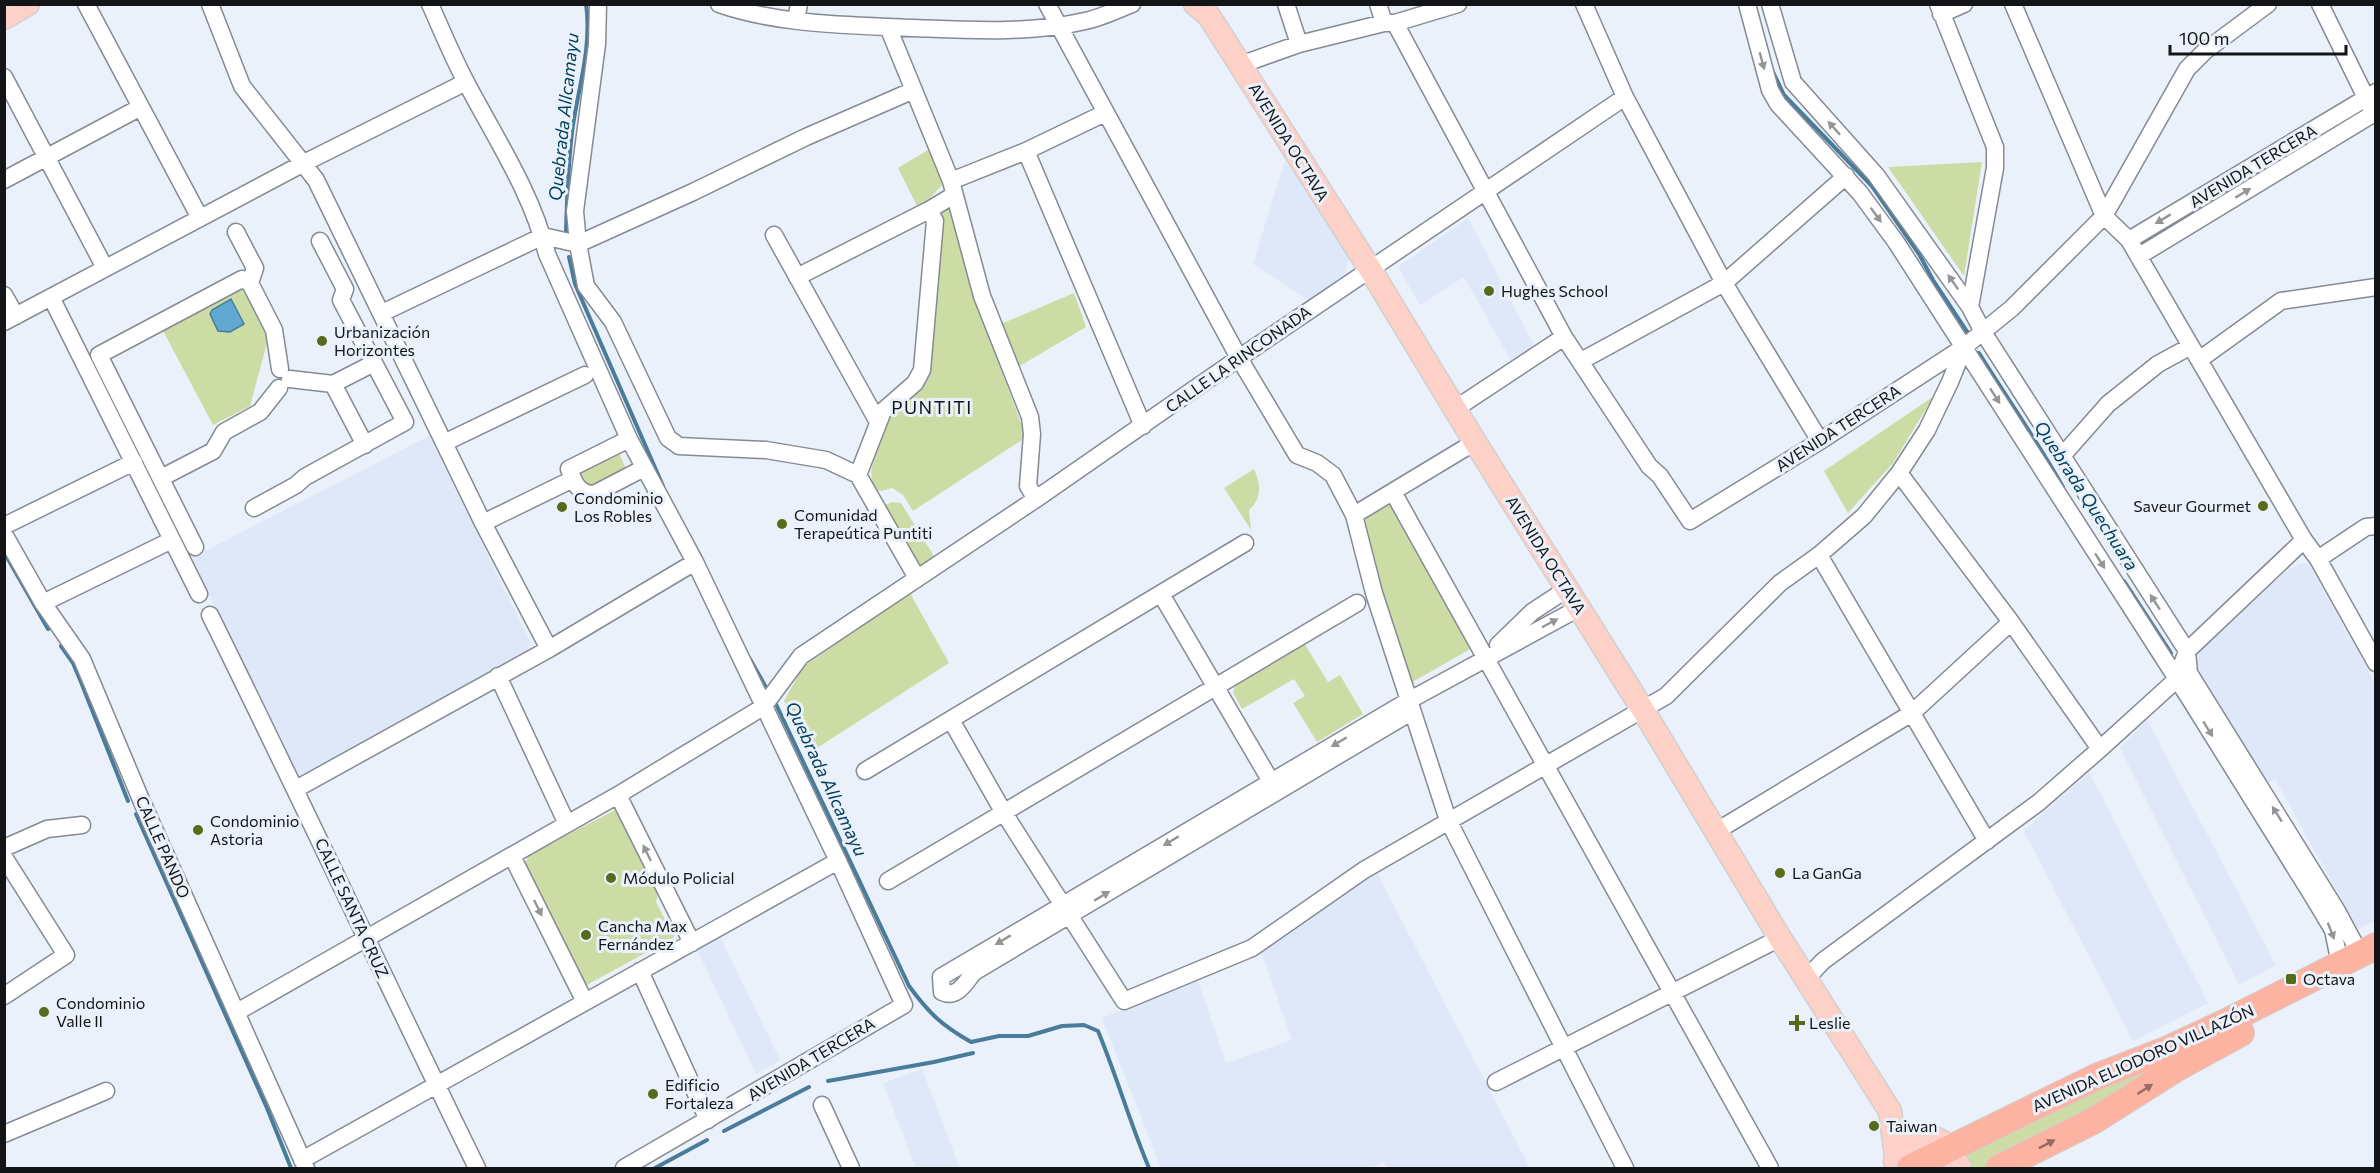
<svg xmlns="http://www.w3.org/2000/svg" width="2380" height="1173" font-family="Commissioner,sans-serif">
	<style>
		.built { fill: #dee8f8 }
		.green { fill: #cddca4 }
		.water { fill: #61a9d3; stroke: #497c9b; stroke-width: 1.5 }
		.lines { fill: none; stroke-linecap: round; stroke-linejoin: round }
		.stream { stroke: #497c9b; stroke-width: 4 }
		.minor-casing { stroke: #858a93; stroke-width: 19 }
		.major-casing { stroke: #d0d0d1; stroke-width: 25 }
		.highway-casing { stroke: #d0d0d1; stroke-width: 28 }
		.minor { stroke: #fff; stroke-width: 16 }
		.major { stroke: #fdd1c7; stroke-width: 22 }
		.highway { stroke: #fcb3a1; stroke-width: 26 }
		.oneway { fill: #949597 }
		.oneway2 { fill: #936b63 }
		.poi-dot { fill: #556c1b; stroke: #ebf1fa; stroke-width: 2 }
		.labels { text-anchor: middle; stroke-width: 6; stroke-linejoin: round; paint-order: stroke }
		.street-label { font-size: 16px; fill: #121418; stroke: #ebf1fa }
		.poi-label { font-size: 16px; fill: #121418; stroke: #ebf1fa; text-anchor: start }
		.water-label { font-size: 18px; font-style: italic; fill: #01415d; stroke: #ebf1fa }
		.neighbourhood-label { font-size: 18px; letter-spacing: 1.5px; fill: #121418; stroke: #ebf1fa }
	</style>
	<rect width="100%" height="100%" fill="#ebf1fa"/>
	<path class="built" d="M1285 160 1349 258 1345 274 1308 300 1253 264Z
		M1468 218 1535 347 1512 362 1464 277 1420 305 1398 267Z
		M429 436 530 641 529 651 297 777 191 558Z
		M2302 563H2308L2375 683V920L2358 929 2275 779 2263 785 2199 676 2196 667 2200 648 2286 571Z
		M2147 720 2276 965 2239 985 2120 748Z
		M2089 772 2208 1003 2133 1041 2024 831Z
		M1375 869 1530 1168H1387L1384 1162 1369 1168H1161L1102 1018 1198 981 1226 1063 1292 1040 1260 948Z
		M720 937 780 1060 756 1074 697 949Z
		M922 1069 960 1168H916L883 1083Z"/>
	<path class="green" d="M931 148 944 183 930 198 917 206 898 168Z
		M1982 162 1964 276 1888 167Z
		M952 205 976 303 1025 434 1022 440 913 511 903 495 892 488 881 491 873 490 871 471 877 449 891 413 928 369 941 212Z
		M242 284 270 332 250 406 213 425 161 327Z
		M1074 293 1086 327 1018 367 1001 324Z
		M1934 396 1893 463 1848 513 1824 471Z
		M617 449 627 471 590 491 576 472Z
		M1254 469C1261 484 1262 499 1249 510L1251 530 1224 488Z
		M1388 501 1472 648 1409 684 1361 523 1369 512Z
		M892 502 901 503 934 556 918 567 883 506Z
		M910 593 949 663 817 748 815 761 784 701 803 667Z
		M1304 643 1328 682 1340 675 1363 714 1317 742 1293 703 1305 696 1294 679 1242 709 1233 693 1235 684Z
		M615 810 624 817 659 890 656 902 666 921 672 920 676 932 673 938 585 986 580 982 525 863 529 855Z
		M2247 1019 1988 1168H1968L1963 1156 1997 1137Z"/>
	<path class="water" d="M231 299 244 324 230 332 218 331 210 314 212 310Z"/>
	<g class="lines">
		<path class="stream" d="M1773 72 1784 95 1872 186 1919 254 1933 280 1968 333
			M566 232C567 196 568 160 573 125 579 86 592 45 586 4
			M569 257 575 284 663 486
			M1979 353C2007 398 2037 441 2063 487
			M4 552 48 629
			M2124 581 2171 653
			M61 646 73 663 81 682 128 801
			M750 659 768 691
			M774 700 909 986C929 1013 941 1025 971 1042L999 1036H1028L1062 1026 1084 1025 1098 1031C1117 1077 1130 1123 1149 1168
			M136 814 267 1108 291 1168
			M828 1081 934 1062 973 1053
			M724 1131 809 1087
			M655 1168 707 1140"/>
		<g class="minor-casing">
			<path id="minor" d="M86 4 200 218
				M210 4 242 86 316 180 483 523 549 649
				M430 4C442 31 453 58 467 84 496 139 532 193 547 254L629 439 695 562 838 861 904 1005 624 1168
				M598 4 597 44 575 211 578 244 586 286 613 322 668 438 679 446 766 450 826 460 858 475 917 578
				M719 4C779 25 849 25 912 28 968 30 1030 34 1085 21 1101 18 1116 10 1132 4
				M1047 4 1239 358 1288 440 1297 455 1317 463 1333 475 1354 515 1374 593 1448 820 1625 1168
				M1286 4 1299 44
				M1378 4 1384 23
				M1584 4 1625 97 1724 283 1820 441
				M1747 4 1770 90 1778 104 1860 193 1896 242 2188 696 2312 895 2333 930 2340 964
				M1770 4 1793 82 1876 175 1970 307 1983 332 2187 651 2189 673 2337 911 2360 954
				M1938 4 1995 147V168L1970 307
				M2013 4 2104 216 2129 240 2304 540 2318 559 2376 663
				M2320 4 2371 108
				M1941 14 1964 4
				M796 20 799 4
				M1395 23 1564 337 1649 466 1660 476 1690 521 1820 441 1964 347 2012 308 2104 216 2187 69 2205 51 2268 4
				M888 27 951 181 982 296 1030 417 1032 434 1028 486 1036 499
				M1240 65 1299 44 1384 23H1395L1458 4
				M4 77 105 268
				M1026 151 1143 426
				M4 180 141 107
				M951 181 1026 151 1105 113
				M236 232 255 268 250 283 274 330 280 369
				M774 235 878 422
				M2129 240 2376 92
				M2139 256 2376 112
				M797 277 929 210 954 195
				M4 295 16 316
				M51 297 199 594
				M382 313 543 236 578 244 693 192 806 137 914 90
				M4 322 304 163 466 82
				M2199 360 2281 301 2376 287
				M1581 361 1724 283 1846 176
				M290 379 333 384 374 363
				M333 384 365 445
				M1455 409 1564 337
				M629 439 569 469C574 482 578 494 594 494L644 468
				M444 443 585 375
				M2062 456 2108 404 2158 364 2191 346
				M1899 473 2011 622 2100 749
				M858 475 883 411 915 383 922 370 935 221 929 210
				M161 478 213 451 224 432 260 412 279 388
				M1393 492 1770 1168
				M254 508 296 485 305 477 405 422 341 300 345 289 320 241
				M1354 515 1475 442
				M483 523 573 479
				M4 526 134 462
				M4 534 43 603 82 659 142 802 306 1168
				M195 547 99 355 242 279 250 283
				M1819 555 1987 841
				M2318 559 2366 527 2376 526
				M1161 594 1276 790
				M43 603 172 540
				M210 615C301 799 387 984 477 1168
				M1498 645 1532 612 1567 589
				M498 676 567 824
				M1411 712 974 972C965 983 957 999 942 992L941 977 1408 701 1579 608
				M951 720 1004 813 1124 1001 1252 948 1364 870 1666 696 1780 583 1819 555 1864 516 1899 473 1927 430 1950 382 1964 347
				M865 771 1245 543
				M296 789 549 649 695 562
				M618 795 692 943
				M1715 832 1912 713 2011 622
				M4 848 47 829 82 825
				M512 856 585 1002
				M4 857 66 955 4 996
				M888 881 1357 603
				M640 971 708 1120
				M1806 979 1823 961 2038 803 2100 749 2176 680 2187 651 2304 540
				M237 1012 618 795 763 707 801 656 1036 499 1239 358 1625 97
				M1496 1082 1780 938
				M822 1105 851 1168
				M4 1134 106 1091
				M302 1160 838 861"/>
		</g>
		<g class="major-casing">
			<path id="major" d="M1195 4 1209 16 1370 269 1475 442 1643 710 1780 938 1890 1111 1896 1157
				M4 18 28 4
				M1895 1162C1898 1139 1926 1129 1944 1143 1952 1150 1955 1160 1960 1168"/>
		</g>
		<g class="highway-casing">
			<path id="highway" d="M1910 1168 2096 1077 2168 1049 2224 1023 2376 946
				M1999 1168 2095 1120 2177 1068 2241 1033"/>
		</g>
		<use href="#minor" class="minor"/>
		<use href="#major" class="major"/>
		<use href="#highway" class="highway"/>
	</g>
	<defs><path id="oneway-solid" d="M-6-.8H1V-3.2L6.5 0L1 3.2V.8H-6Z" transform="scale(1.5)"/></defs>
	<g class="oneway">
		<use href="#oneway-solid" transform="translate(1762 61) rotate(75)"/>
		<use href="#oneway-solid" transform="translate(1834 128) rotate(-132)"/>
		<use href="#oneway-solid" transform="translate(2243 193) rotate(-31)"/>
		<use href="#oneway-solid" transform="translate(1876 215) rotate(54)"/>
		<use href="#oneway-solid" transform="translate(2163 219) rotate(149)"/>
		<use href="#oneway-solid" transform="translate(1953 282) rotate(-125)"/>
		<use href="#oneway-solid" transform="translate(1995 396) rotate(57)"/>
		<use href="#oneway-solid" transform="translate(2100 561) rotate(57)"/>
		<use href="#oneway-solid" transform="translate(2155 602) rotate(-123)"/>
		<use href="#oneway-solid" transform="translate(1550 623) rotate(-28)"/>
		<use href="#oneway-solid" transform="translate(2208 729) rotate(58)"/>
		<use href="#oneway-solid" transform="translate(1339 742) rotate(149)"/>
		<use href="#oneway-solid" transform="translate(2277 814) rotate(-122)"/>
		<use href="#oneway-solid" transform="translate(1171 841) rotate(149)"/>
		<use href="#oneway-solid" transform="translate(647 853) rotate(-116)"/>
		<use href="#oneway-solid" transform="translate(1102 896) rotate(-31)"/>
		<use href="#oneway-solid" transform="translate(538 908) rotate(64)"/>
		<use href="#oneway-solid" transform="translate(2331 931) rotate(69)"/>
		<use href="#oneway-solid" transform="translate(1003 940) rotate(149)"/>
	</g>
	<g class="oneway2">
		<use href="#oneway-solid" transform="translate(2145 1089) rotate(-33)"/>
		<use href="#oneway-solid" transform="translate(2047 1144) rotate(-27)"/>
	</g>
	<g class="poi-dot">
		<circle cx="1489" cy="291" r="6"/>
		<circle cx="322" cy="341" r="6"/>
		<circle cx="2263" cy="506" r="6"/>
		<circle cx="562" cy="507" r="6"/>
		<circle cx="782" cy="524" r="6"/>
		<circle cx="198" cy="830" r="6"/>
		<circle cx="1780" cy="873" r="6"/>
		<circle cx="611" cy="878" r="6"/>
		<circle cx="586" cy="935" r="6"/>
		<rect x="2285" y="973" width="12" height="12" rx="3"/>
		<circle cx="44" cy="1012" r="6"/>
		<path d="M1794 1014h6v6h6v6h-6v6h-6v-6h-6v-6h6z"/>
		<circle cx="653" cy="1094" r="6"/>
		<circle cx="1874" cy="1126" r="6"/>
	</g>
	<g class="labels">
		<g class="street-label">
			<text transform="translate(1289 142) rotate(58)" y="6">AVENIDA OCTAVA</text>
			<text transform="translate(2253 166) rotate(-31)" y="6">AVENIDA TERCERA</text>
			<text transform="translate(1238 359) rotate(-35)" y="6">CALLE LA RINCONADA</text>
			<text transform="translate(1838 428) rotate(-33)" y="6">AVENIDA TERCERA</text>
			<text transform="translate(1546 555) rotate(58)" y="6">AVENIDA OCTAVA</text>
			<text transform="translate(163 847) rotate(66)" y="6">CALLE PANDO</text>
			<text transform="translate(352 908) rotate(65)" y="6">CALLE SANTA CRUZ</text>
			<text transform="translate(2143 1058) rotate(-24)" y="6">AVENIDA ELIODORO VILLAZÓN</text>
			<text transform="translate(811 1059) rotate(-31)" y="6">AVENIDA TERCERA</text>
		</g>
		<g class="poi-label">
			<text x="1501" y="297">Hughes School</text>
			<text x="334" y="338">Urbanización<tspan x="334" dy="18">Horizontes</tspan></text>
			<text x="574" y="504">Condominio<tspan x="574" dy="18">Los Robles</tspan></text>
			<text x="2251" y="512" text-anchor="end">Saveur Gourmet</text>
			<text x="794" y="521">Comunidad<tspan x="794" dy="18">Terapeútica Puntiti</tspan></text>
			<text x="210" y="827">Condominio<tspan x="210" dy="18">Astoria</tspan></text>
			<text x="1792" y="879">La GanGa</text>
			<text x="623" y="884">Módulo Policial</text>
			<text x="598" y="932">Cancha Max<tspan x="598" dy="18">Fernández</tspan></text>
			<text x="2303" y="985">Octava</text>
			<text x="56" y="1009">Condominio<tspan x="56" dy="18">Valle II</tspan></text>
			<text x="1809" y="1029">Leslie</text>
			<text x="665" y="1091">Edificio<tspan x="665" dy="18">Fortaleza</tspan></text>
			<text x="1886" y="1132">Taiwan</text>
		</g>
		<g class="water-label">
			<text transform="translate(564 117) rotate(-84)" y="6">Quebrada Allcamayu</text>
			<text transform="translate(2086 496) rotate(57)" y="6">Quebrada Quechuara</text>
			<text transform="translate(826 779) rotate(65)" y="6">Quebrada Allcamayu</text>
		</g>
		<g class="neighbourhood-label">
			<text x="932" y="414">PUNTITI</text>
		</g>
	</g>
	<rect width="2380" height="1173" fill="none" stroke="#121418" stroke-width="12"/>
	<path d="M2170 45v9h176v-9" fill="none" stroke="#121418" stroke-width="3"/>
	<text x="2179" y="45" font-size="18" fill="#121418" stroke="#ebf1fa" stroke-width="4.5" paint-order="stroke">100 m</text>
</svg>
